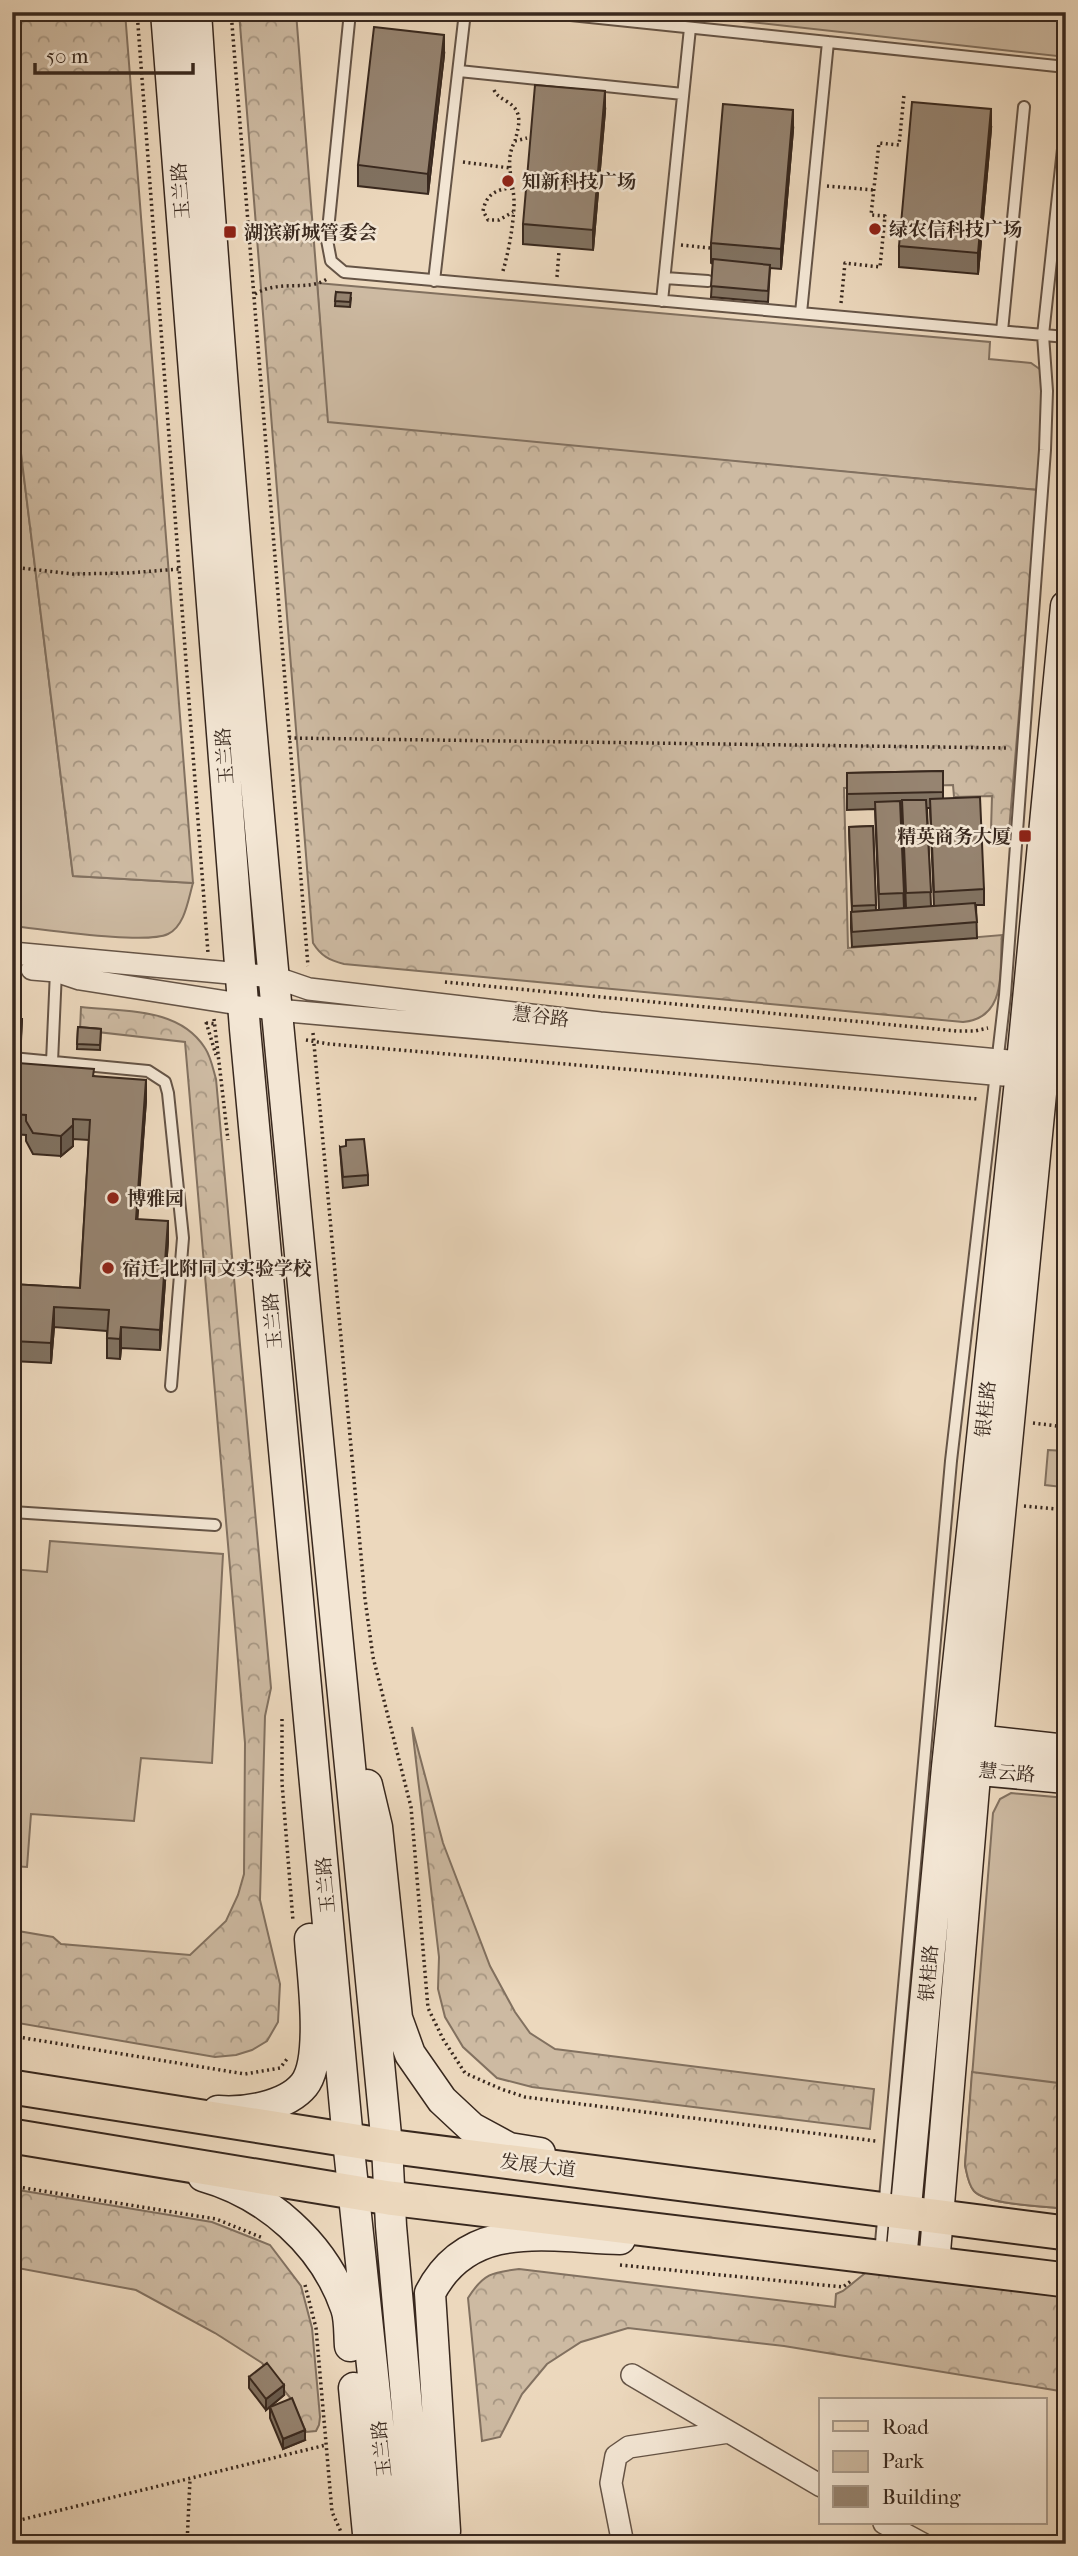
<svg xmlns="http://www.w3.org/2000/svg" width="1078" height="2556" font-family="'IM FELL French Canon','Noto Serif SC',serif">
	<style>
		.green { fill: #cdbaa2; stroke: #827160; stroke-width: 2 }
		.forest { fill: url(#forest-crowns); stroke: #827160; stroke-width: 2 }
		.lines { fill: none; stroke-linecap: round; stroke-linejoin: round }
		.lane-casing { stroke: #655446; stroke-width: 14 }
		.street-casing { stroke: #655446; stroke-width: 24 }
		.secondary-casing { stroke: #38281e; stroke-width: 33 }
		.primary-casing { stroke: #38281e; stroke-width: 37 }
		.path { stroke: #38281e; stroke-width: 3.5; stroke-dasharray: 2 3.5; stroke-linecap: butt }
		.lane { stroke: #f3e6d4; stroke-width: 10 }
		.street { stroke: #f3e6d4; stroke-width: 21 }
		.secondary { stroke: #f3e6d4; stroke-width: 30 }
		.primary { stroke: #ecd8bd; stroke-width: 33 }
		.wall { fill: #817261; stroke: #38281e; stroke-width: 2; fill-rule: evenodd }
		.shaded-wall { fill: #695c4f; stroke: #38281e; stroke-width: 2 }
		.building { fill: #968471; stroke: #38281e; stroke-width: 2 }
		.poi-dot { fill: #8f2418; stroke: #f3e6d4; stroke-width: 2.5 }
		.labels { text-anchor: middle; stroke-width: 5; stroke-linejoin: round; paint-order: stroke }
		.poi-label { font-size: 19px; font-weight: bold; fill: #38281e; stroke: #f3e6d4; text-anchor: start }
		.street-label { font-size: 19px; fill: #38281e; stroke: #f3e6d4 }
	</style>
	<defs>
		<pattern id="forest-crowns" width="20" height="18" patternUnits="userSpaceOnUse" patternTransform="scale(1.75)"><rect width="20" height="18" fill="#cdbaa2"/><path d="M2 6a3 3 0 1 1 6 0M12 15a3 3 0 1 1 6 0" fill="none" stroke="#a79783"/></pattern>
	</defs>
	<rect width="100%" height="100%" fill="#ecd8bd"/>
	<filter id="stains"><feTurbulence type="fractalNoise" baseFrequency=".00286" numOctaves="4"/><feColorMatrix values="0 0 0 0 .2 0 0 0 0 .09 0 0 0 0 .02 0 0 0 .5 -.17"/></filter>
	<radialGradient id="worn" r=".72"><stop offset=".6" stop-color="#630" stop-opacity="0"/><stop offset="1" stop-color="#630" stop-opacity=".3"/></radialGradient>
	<path class="green" d="M679 12H1066V57L678 14Z
		M317 283 990 342 989 359 1031 363 1041 370 1046 394 1038 490 327 423Z
		M12 380 73 876 193 883C188 900 185 926 168 934 145 945 43 929 12 926Z
		M1048 1450 1065 1451 1062 1487 1045 1485Z
		M50 1541 223 1554 212 1763 141 1758 134 1821 31 1814 27 1867 12 1866V1569L47 1572Z
		M1011 1793 1066 1798V2209C1045 2206 987 2205 974 2191 968 2184 967 2174 965 2165L993 1813 1000 1799Z"/>
	<path class="forest" d="M12 12H125L193 883 73 876 12 380Z
		M239 12H296L328 422 1038 490 1009 831 991 830 992 796 954 797 953 785 844 788 848 948 1002 935C999 970 1008 1018 963 1022L344 964C329 960 321 956 313 943Z
		M81 1007C125 1012 179 1007 205 1048 211 1057 213 1069 216 1079L271 1688 265 1716 260 1900 280 1984 278 2022 267 2041 252 2050 236 2055 215 2057 12 2022V1930L53 1937 61 1944 190 1955 226 1921 238 1895 244 1874 245 1743 185 1042 80 1030Z
		M412 1727 443 1843 490 1966 515 2012 530 2033 555 2049 874 2089 870 2129 532 2087 497 2078 463 2047 445 2017 438 1989 439 1957Z
		M972 2072 1066 2084V2209C1045 2206 987 2205 974 2191 968 2184 967 2174 965 2165Z
		M12 2189 212 2222 270 2245 301 2286 312 2328 320 2417 319 2425 316 2431 306 2432 292 2400 262 2363 215 2333 136 2290 12 2267Z
		M519 2269 835 2307 836 2294 843 2291 869 2270 1066 2295V2392L784 2346 628 2328 581 2342 547 2364 522 2394 500 2437 482 2441 468 2298C483 2274 492 2272 519 2269Z"/>
	<g class="lines">
		<g class="lane-casing">
			<path id="lane" d="M350 12 327 240 331 261 344 272 1066 337
				M542 12 1066 67
				M459 71 683 94
				M665 278 708 281
				M434 281 465 12
				M662 301 690 28
				M801 313 828 42
				M1002 331 1024 107
				M12 1058 148 1071 165 1082 168 1093 183 1238 171 1386
				M52 1062 56 971
				M12 1512 215 1525
				M880 2254 951 1461 1005 995 1045 450 1047 391 1043 335 1066 121"/>
		</g>
		<g class="street-casing">
			<path id="street" d="M12 953 274 977 309 989 600 1023 1043 1064 1066 1081
				M32 969 56 971 80 979 277 1010 1004 1075
				M632 2375 821 2486
				M884 2523 923 2544
				M623 2544 611 2483 616 2456 629 2447 729 2432"/>
		</g>
		<g class="secondary-casing">
			<path id="secondary" d="M166 12 245 1029 348 2140 391 2544
				M196 12C242 725 319 1435 387 2146L391 2226 419 2544
				M958 1738 1066 1750
				M958 1768 1066 1778
				M367 1785 377 1827 397 2018 410 2054 442 2100 472 2128 509 2148 540 2153
				M218 2111C244 2113 286 2107 304 2085 325 2059 312 1972 310 1939
				M203 2176C267 2194 324 2244 346 2308 350 2319 349 2334 350 2346
				M901 2260 947 1767 1022 1062 1066 606
				M934 2264 978 1740 1066 837
				M354 2388 369 2544
				M443 2544 445 2531 430 2293C469 2217 550 2237 620 2239"/>
		</g>
		<g class="primary-casing">
			<path id="primary" d="M12 2087 387 2146 1066 2233
				M12 2136 389 2198 1066 2280"/>
		</g>
		<path class="path" d="M137 12 208 953
			M231 12 308 966
			M494 90C497 96 500 97 506 101 524 111 519 125 515 141
			M463 162 510 168
			M827 186 874 190
			M512 188C497 189 486 194 483 211L488 220H499L513 212
			M681 245 710 248
			M503 271C509 250 513 227 514 206 515 183 503 163 515 141L527 138
			M557 277 559 251
			M255 294C280 279 307 292 327 279
			M841 303 845 263 880 267 885 216 871 215 879 143 899 145 904 95
			M12 567 73 574 128 573 179 569
			M289 738 1008 748
			M445 982 957 1031H975L988 1028
			M214 1019 228 1140
			M206 1022 216 1055
			M206 1023 215 1024
			M313 1033 365 1599 373 1657 411 1807 428 2008 443 2039 465 2073 501 2089 525 2097 876 2141
			M306 1040 329 1044 978 1099
			M1033 1423 1066 1427
			M1024 1506 1066 1510
			M1066 1555V1567
			M282 1719V1783L293 1921
			M12 2036 245 2074 280 2068 287 2059
			M12 2186 216 2219 263 2238
			M620 2265 843 2287 851 2281
			M305 2285 316 2328 332 2512 341 2532
			M12 2522 326 2445
			M187 2544 190 2479"/>
		<use href="#lane" class="lane"/>
		<use href="#street" class="street"/>
		<use href="#secondary" class="secondary"/>
		<use href="#primary" class="primary"/>
	</g>
	<path class="wall" d="M444 55 428 194 358 186V165Z
		M605 111 593 250 523 244V224Z
		M991 129 978 274 899 267V246Z
		M793 130 781 269 770 268 768 302 711 297 713 264 711 263V243Z
		M336 292 351 298 350 307 335 306Z
		M943 771V799L984 889V905H976L977 938 852 947 851 928V912H852L849 827 873 826 876 910H879L875 809 847 810V773ZM927 808H930L934 906H931ZM900 809H902L906 908H904Z
		M12 1019H22L21 1041H12Z
		M78 1027 101 1029 100 1050 77 1049Z
		M12 1070 94 1076 146 1100 137 1219 168 1241 160 1350 121 1348 120 1359 107 1358V1331L54 1327 51 1363 12 1361V1284L80 1288 89 1140 73 1139V1146L61 1156 33 1154 26 1141V1135L12 1134Z
		M340 1147 368 1175V1185L343 1188Z
		M249 2377 284 2395 266 2410 249 2388Z
		M270 2407 305 2440 283 2449 270 2418Z"/>
	<path class="shaded-wall" d="M444 35V55L428 194V174Z
		M605 91V111L593 250V230Z
		M991 109V129L978 274V253Z
		M793 110V130L781 269V249Z
		M146 1080V1100L136 1239V1219Z
		M73 1119V1146L61 1156V1136Z
		M168 1221V1241L160 1350V1330Z
		M54 1307V1327L51 1363V1343Z
		M121 1327V1348L120 1359V1339Z
		M284 2385V2395L266 2410V2399Z
		M305 2430V2440L283 2449V2439Z"/>
	<path class="building" d="M374 27 444 35 428 174 358 165Z
		M535 85 605 91 593 230 523 224Z
		M912 102 991 109 978 253 899 246Z
		M723 104 793 110 781 249 711 243Z
		M713 259 770 265 768 291 711 286Z
		M336 292 351 293 350 302 335 301Z
		M943 771V792L847 794V773Z
		M980 797 984 889 934 892 930 799Z
		M902 800H926L931 892 906 893Z
		M900 801 904 893 879 894 875 802Z
		M873 826 876 905 852 906 849 827Z
		M975 903 977 922 852 932 851 912Z
		M12 1019H22L21 1036H12Z
		M78 1027 101 1029 100 1045 77 1044Z
		M18 1063 94 1069 93 1076 146 1080 136 1219 168 1221 160 1330 121 1327 120 1339 107 1338 109 1310 54 1307 51 1343 12 1341V1284L80 1288 90 1120 73 1119V1125L61 1136 33 1133 26 1121V1115L12 1114V1070H17Z
		M364 1139 368 1175 343 1177 340 1147 346 1146V1140Z
		M267 2363 284 2385 266 2399 249 2377Z
		M292 2398 305 2430 283 2439 270 2407Z"/>
	<g class="poi-dot">
		<circle cx="508" cy="181" r="7"/>
		<circle cx="875" cy="229" r="7"/>
		<rect x="223" y="225" width="14" height="14" rx="3.5"/>
		<rect x="1018" y="829" width="14" height="14" rx="3.5"/>
		<circle cx="113" cy="1198" r="7"/>
		<circle cx="108" cy="1268" r="7"/>
	</g>
	<g class="labels">
		<g class="poi-label">
			<text x="522" y="188">知新科技广场</text>
			<text x="889" y="236">绿农信科技广场</text>
			<text x="244" y="239">湖滨新城管委会</text>
			<text x="1011" y="843" text-anchor="end">精英商务大厦</text>
			<text x="127" y="1205">博雅园</text>
			<text x="122" y="1275">宿迁北附同文实验学校</text>
		</g>
		<g class="street-label">
			<text transform="translate(180 191) rotate(-94)" y="7">玉兰路</text>
			<text transform="translate(224 756) rotate(-94)" y="7">玉兰路</text>
			<text transform="translate(541 1016) rotate(7)" y="7">慧谷路</text>
			<text transform="translate(272 1321) rotate(-95)" y="7">玉兰路</text>
			<text transform="translate(985 1409) rotate(-84)" y="7">银桂路</text>
			<text transform="translate(1007 1772) rotate(5)" y="7">慧云路</text>
			<text transform="translate(325 1885) rotate(-95)" y="7">玉兰路</text>
			<text transform="translate(928 1973) rotate(-85)" y="7">银桂路</text>
			<text transform="translate(538 2165) rotate(7)" y="7">发展大道</text>
			<text transform="translate(381 2449) rotate(-96)" y="7">玉兰路</text>
		</g>
	</g>
	<rect width="1078" height="2556" fill="none" stroke="#ecd8bd" stroke-width="42"/>
	<rect x="14" y="14" width="1050" height="2528" fill="none" stroke="#38281e" stroke-width="3.5"/>
	<rect x="21" y="21" width="1036" height="2514" fill="none" stroke="#38281e" stroke-width="2"/>
	<rect x="819" y="2398" width="228" height="126" fill="#f3e6d4" stroke="#a89a8b" stroke-width="2"/>
	<rect x="833" y="2421" width="35" height="10" fill="#ecd8bd" stroke="#a89a8b" stroke-width="2"/>
	<text x="882" y="2434" font-size="21" fill="#38281e">Road</text>
	<rect x="833" y="2451" width="35" height="21" fill="#cdbaa2" stroke="#a89a8b" stroke-width="2"/>
	<text x="882" y="2468" font-size="21" fill="#38281e">Park</text>
	<rect x="833" y="2486" width="35" height="21" fill="#968471" stroke="#a89a8b" stroke-width="2"/>
	<text x="882" y="2504" font-size="21" fill="#38281e">Building</text>
	<path d="M35 63v10h158v-10" fill="none" stroke="#38281e" stroke-width="3.5"/>
	<text x="46" y="63" font-size="21" fill="#38281e" stroke="#f3e6d4" stroke-width="5" paint-order="stroke">50 m</text>
	<rect width="100%" height="100%" filter="url(#stains)"/>
	<rect width="100%" height="100%" fill="url(#worn)"/>
</svg>
